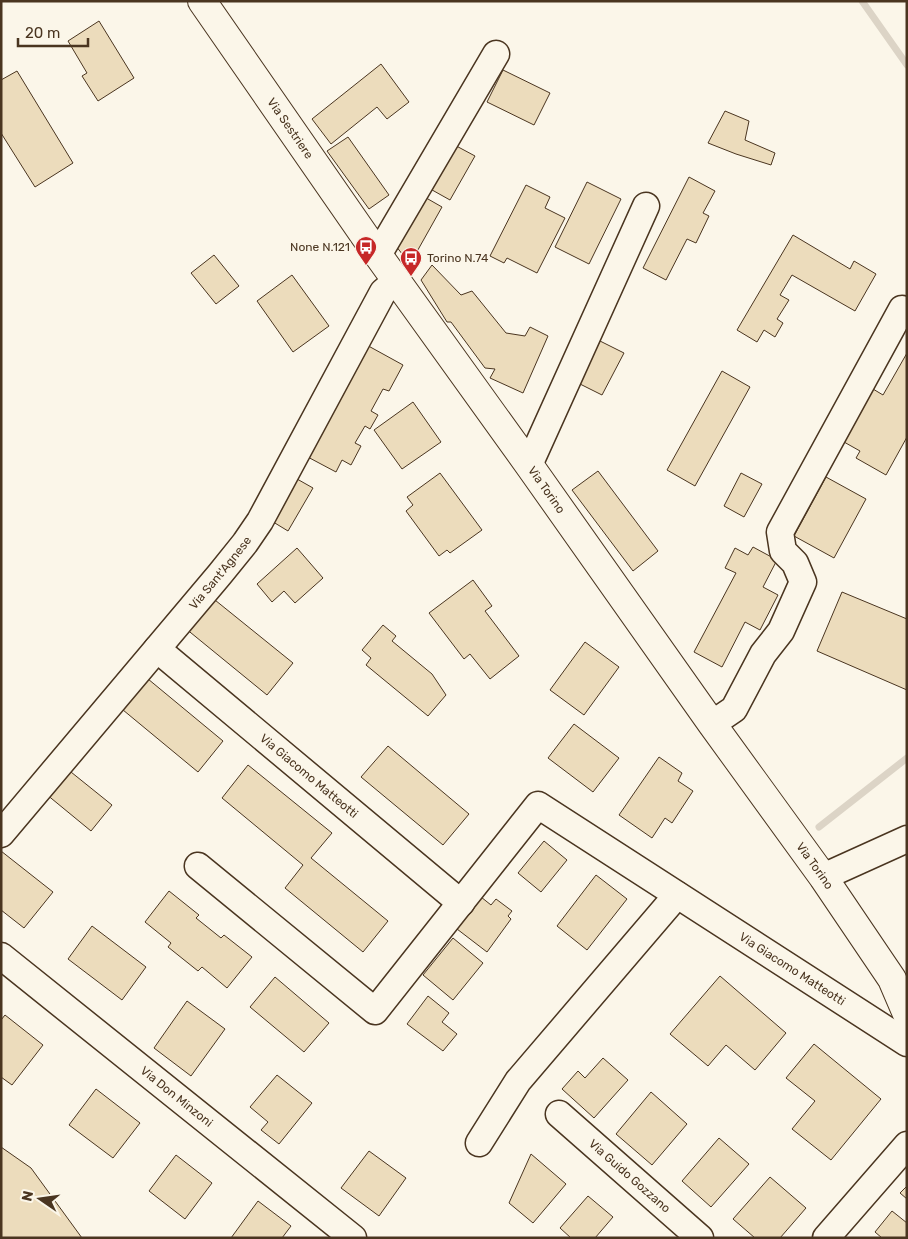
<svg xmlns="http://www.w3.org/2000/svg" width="908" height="1239" font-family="Rubik,sans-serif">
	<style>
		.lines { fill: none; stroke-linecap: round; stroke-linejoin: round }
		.stream { stroke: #dcd4c6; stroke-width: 7 }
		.building { fill: #ecdcbc; stroke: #4a3520 }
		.minor-casing { stroke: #4a3520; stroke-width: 29 }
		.major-casing { stroke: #4a3520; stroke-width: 30 }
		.minor { stroke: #fbf6e9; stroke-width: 26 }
		.major { stroke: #fbf6e9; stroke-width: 28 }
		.labels { text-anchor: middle; stroke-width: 4; stroke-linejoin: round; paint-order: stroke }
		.street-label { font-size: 12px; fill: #4a3520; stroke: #fbf6e9 }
		.poi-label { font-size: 12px; fill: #4a3520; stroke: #fbf6e9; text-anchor: end }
	</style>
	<rect width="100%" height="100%" fill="#fbf6e9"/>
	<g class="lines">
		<path class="stream" d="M862 1 907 65
			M819 827 907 758"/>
	</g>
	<path class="building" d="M99 21 134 78 98 101 82 76 87 73 68 41Z
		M381 64 409 102 387 119 377 107 331 144 312 119Z
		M503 70 550 93 534 125 487 102Z
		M17 71 73 163 35 187 1 133V80Z
		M725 111 749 121 745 140 775 153 771 165 736 154 708 143Z
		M348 137 389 195 369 209 327 151Z
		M449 142 475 156 450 200 425 186Z
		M689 177 715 191 703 213 709 216 696 243 687 239 666 280 643 268Z
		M587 182 621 199 589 264 555 247Z
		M526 185 550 197 545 208 565 218 537 273 507 258 504 263 490 256Z
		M421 195 442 207 410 264 392 241Z
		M793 235 850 269 854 261 876 274 855 311 792 275 780 295 789 300 777 319 783 323 775 337 764 330 757 342 737 330Z
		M214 255 239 286 216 304 191 273Z
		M432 265 461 295 472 291 506 333 525 336 530 327 548 336 523 393 490 378 495 369 485 368 451 322H447L421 280Z
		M292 275 329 326 293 352 257 301Z
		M600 341 624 353 602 395 578 383Z
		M363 343 403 365 389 391 383 389 371 411 378 415 370 429 365 426 355 443 361 446 351 465 342 460 336 472 304 455Z
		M907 353V437L886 475 856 458 860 451 844 442 873 389 883 395Z
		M722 371 750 387 695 486 667 470Z
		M413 402 441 442 402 469 374 430Z
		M598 471 658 551 633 571 572 490Z
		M440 473 482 530 450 553 447 550 439 556 406 511 413 505 407 497Z
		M741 473 762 484 744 517 724 506Z
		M290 475 313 488 288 531 265 517Z
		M826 477 866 499 834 558 794 536Z
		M753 547 777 560 763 587 778 595 760 630 745 622 722 667 694 652 736 573 725 568 735 548 748 555Z
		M297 548 323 578 295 603 284 591 272 602 257 584Z
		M473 580 492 606 485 611 519 656 490 679 470 654 464 659 429 613Z
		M842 592 907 619V690L817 651Z
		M210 596 293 663 267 695 185 628Z
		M383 625 396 636 392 641 432 674 446 695 428 716 366 665 371 658 362 650Z
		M585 642 619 667 584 715 550 690Z
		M142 674 223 741 198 772 117 705Z
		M574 724 619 758 593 792 548 758Z
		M388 746 469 814 443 845 361 777Z
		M659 757 682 773 678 781 693 791 672 823 665 818 652 838 619 815Z
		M248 765 332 833 311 858 388 921 363 952 285 888 303 865 222 798Z
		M66 768 112 805 91 831 46 794Z
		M544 841 567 860 541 892 518 873Z
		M1 851 53 892 24 928 1 910Z
		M596 875 627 899 587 950 557 926Z
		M169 891 199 915 196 918 221 938 224 935 252 957 227 988 202 967 198 971 168 947 171 943 145 922Z
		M481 897 491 905 496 899 512 911 508 916 511 919 487 952 457 929Z
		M92 926 146 967 122 1000 68 959Z
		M453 938 483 963 453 1000 423 975Z
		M720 976 786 1033 755 1070 726 1045 708 1066 670 1034Z
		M275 977 329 1023 304 1052 250 1007Z
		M428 996 449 1013 442 1022 457 1034 443 1051 407 1024Z
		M187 1001 225 1029 191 1076 154 1048Z
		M5 1015 43 1045 12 1085 1 1077V1020Z
		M814 1044 881 1099 831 1160 792 1129 815 1101 786 1078Z
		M603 1058 628 1080 594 1118 562 1089 578 1071 585 1078Z
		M277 1075 312 1103 279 1144 261 1130 268 1122 250 1107Z
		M96 1089 140 1123 113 1158 69 1125Z
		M651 1092 687 1124 652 1165 616 1134Z
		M719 1138 749 1164 711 1207 682 1181Z
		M1 1147 31 1168 82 1238H1Z
		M369 1151 406 1178 379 1216 341 1188Z
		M531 1154 566 1184 533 1223 509 1203Z
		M176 1155 212 1183 185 1219 149 1191Z
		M770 1177 806 1208 780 1238H755L733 1219Z
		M907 1186V1199L900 1193Z
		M588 1196 613 1217 595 1238H571L560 1228Z
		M258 1201 291 1226 282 1238H231Z
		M892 1211 907 1223V1238H882L875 1232Z"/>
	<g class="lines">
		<g class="minor-casing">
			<g id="minor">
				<path d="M378 255 496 54"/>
				<path d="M529 465 646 206"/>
				<path id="s1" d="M157 649 461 903"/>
				<path d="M712 724 734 709 763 654 781 631 803 582 795 563 783 551 780 532 902 309"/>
				<path id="s2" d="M1 834 220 574 245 543 260 521 383 292 396 281"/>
				<path id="s3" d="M198 866 375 1011 538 805 907 1043"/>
				<path d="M823 877 907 839"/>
				<path id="s4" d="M1 956 353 1238"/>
				<path id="s5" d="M559 1114 700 1238"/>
				<path d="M479 1143 518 1081 677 895"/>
				<path d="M826 1238 907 1145"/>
			</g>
		</g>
		<g class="major-casing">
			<g id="major">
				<path id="s6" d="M202 1 378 255 529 465 712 724 823 877 892 979 907 1014"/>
			</g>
		</g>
		<use href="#minor" class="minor"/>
		<use href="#major" class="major"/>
	</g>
	<defs>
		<g id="bus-pin" transform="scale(1.125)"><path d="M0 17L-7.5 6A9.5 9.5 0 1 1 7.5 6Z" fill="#c62828" stroke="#fbf6e9"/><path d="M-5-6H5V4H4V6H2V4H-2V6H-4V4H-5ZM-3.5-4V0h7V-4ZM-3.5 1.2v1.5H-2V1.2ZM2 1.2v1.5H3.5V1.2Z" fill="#fff"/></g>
	</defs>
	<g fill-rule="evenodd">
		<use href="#bus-pin" x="366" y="247"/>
		<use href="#bus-pin" x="411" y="258"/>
	</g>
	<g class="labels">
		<g class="street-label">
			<text dy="4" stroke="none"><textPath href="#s6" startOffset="155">Via Sestriere</textPath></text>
			<text dy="4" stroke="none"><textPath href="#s6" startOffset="598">Via Torino</textPath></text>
			<text dy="4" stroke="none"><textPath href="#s2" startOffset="341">Via Sant'Agnese</textPath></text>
			<text dy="4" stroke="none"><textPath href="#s1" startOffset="198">Via Giacomo Matteotti</textPath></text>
			<text dy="4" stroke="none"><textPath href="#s6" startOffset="1060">Via Torino</textPath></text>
			<text dy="4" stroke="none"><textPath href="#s3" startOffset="794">Via Giacomo Matteotti</textPath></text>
			<text dy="4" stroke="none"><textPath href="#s4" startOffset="225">Via Don Minzoni</textPath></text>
			<text dy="4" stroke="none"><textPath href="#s5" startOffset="94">Via Guido Gozzano</textPath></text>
		</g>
		<g class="poi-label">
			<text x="350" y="251">None N.121</text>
			<text x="427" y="262" text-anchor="start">Torino N.74</text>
		</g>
	</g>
	<rect width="908" height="1239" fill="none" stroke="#4a3520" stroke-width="5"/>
	<g transform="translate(40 1199) rotate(283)" stroke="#fbf6e9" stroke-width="4" paint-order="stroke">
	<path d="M0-4L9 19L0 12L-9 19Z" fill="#4a3520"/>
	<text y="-8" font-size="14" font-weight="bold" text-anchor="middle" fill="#4a3520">N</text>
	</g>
	<path d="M18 38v8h70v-8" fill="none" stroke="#4a3520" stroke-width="2.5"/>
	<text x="25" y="38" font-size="15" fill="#4a3520" stroke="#fbf6e9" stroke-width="4" paint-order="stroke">20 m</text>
</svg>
